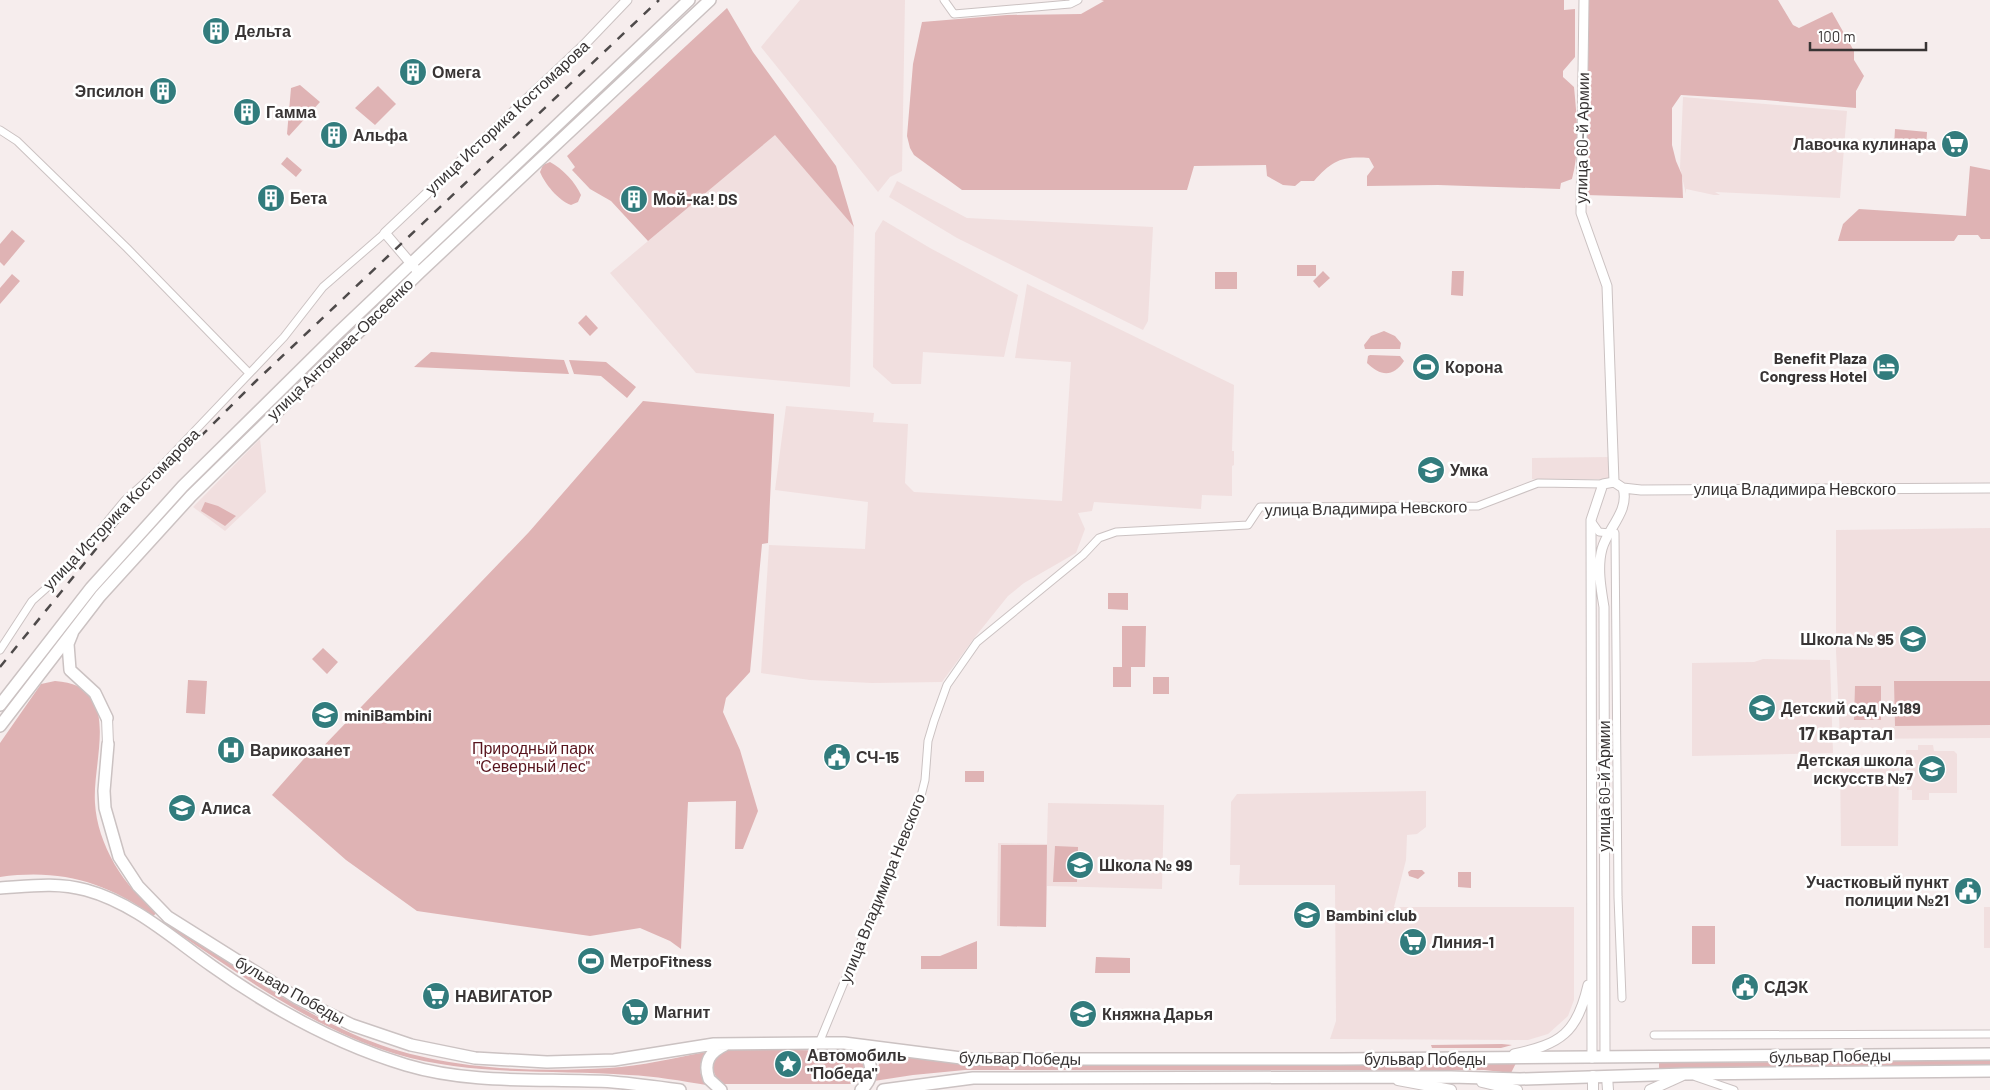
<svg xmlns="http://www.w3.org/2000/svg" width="1990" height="1090" font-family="Barlow,sans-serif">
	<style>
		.built { fill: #f1dfdf }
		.green { fill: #dfb3b4 }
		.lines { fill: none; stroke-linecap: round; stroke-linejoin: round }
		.minor-casing { stroke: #cbc2c2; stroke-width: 9 }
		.tertiary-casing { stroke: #cbc2c2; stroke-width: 11 }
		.secondary-casing { stroke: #cbc2c2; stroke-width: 12 }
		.primary-casing { stroke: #cbc2c2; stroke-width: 14 }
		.trunk-casing { stroke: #cbc2c2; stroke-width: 14 }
		.minor { stroke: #fff; stroke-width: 7 }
		.tertiary { stroke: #fff; stroke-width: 9 }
		.secondary { stroke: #fff; stroke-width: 10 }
		.primary { stroke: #fff; stroke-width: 11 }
		.trunk { stroke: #fff; stroke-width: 11 }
		.rail { stroke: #4e4a4a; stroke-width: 2.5; stroke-dasharray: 9 9; stroke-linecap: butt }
		.labels { text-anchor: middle; stroke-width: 5; stroke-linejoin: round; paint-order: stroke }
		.poi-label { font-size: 16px; font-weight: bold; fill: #383434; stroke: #fff; text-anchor: start }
		.street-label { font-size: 16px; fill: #383434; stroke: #fff }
		.park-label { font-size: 16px; fill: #59151e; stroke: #fff }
		.quarter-label { font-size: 19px; font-weight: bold; fill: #383434; stroke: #fff }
	</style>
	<rect width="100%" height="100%" fill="#f6eded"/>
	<path class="built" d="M800 0H905L902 171 890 177 878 192 761 47Z
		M1683 97 1847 111 1840 198 1715 192 1720 195H1714L1686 189V194L1680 168Z
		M775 134 854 227 850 387 696 373 610 273Z
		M897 181 967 218 1153 227 1148 321 1143 330 957 238 889 197Z
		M883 220 930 248 1018 295 1004 357 923 352 921 384H892L873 367 875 233Z
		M1027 284 1234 385 1232 451H1234V465L1232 466V496L1202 495 1201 509 1094 502 1092 511 1078 513 1085 529 1076 553 1024 583 1008 596 975 637 942 682 872 683 810 680 761 673 769 545 865 549 868 502 775 490 786 406 874 413 873 422 908 424 905 483 914 492 1062 501 1071 362 1015 358Z
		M260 439 266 492 225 531 193 507Z
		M1610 457V479H1532V458Z
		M1990 528V738L1840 739 1836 651V530Z
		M1763 659 1830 660 1833 753 1692 756V663L1754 662Z
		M1918 745H1933L1934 751H1954L1957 754V793H1929V800H1912V790H1907L1906 750H1918Z
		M1840 762 1899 763 1898 846H1841Z
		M1426 791V827L1417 834 1407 835 1406 860 1394 907H1574V1000L1568 1016 1548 1034 1528 1040 1330 1039 1336 1021 1335 885H1239L1240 865H1230L1231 802 1237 794Z
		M1048 803 1164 805 1162 889 1047 886 1046 927 997 926 998 843 1047 844Z
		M1984 907H1990V948H1984Z"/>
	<path class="green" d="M1101 0H1564V10L1575 9V57L1563 71V77L1574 87C1577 118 1580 149 1572 179L1561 183 1560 189 1438 185 1367 186V176L1374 167 1369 158C1341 156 1332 161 1314 181H1301L1295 186 1283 185 1267 176 1266 165 1194 166 1187 190H962L914 155 910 148 907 136 913 64 922 22 1007 15 1081 14 1104 1Z
		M1589 0H1778L1793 25 1799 28 1832 12 1854 51V60L1864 76 1856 91V108L1765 100 1681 95 1672 108V145L1676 161 1682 175 1683 198 1586 195Z
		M727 8 753 52 836 166 854 227 775 135 648 241 611 201 590 189 572 170 575 167 567 156Z
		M300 85 320 102 289 136 287 134 291 88Z
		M378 86 396 104 375 125 355 108Z
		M1895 129 1927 132 1926 148 1894 146Z
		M287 157 302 170 296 177 281 164Z
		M550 162C562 168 576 183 581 195L578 202 571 205C558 200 545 184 540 172L543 165Z
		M1970 166 1990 170V239H1981L1978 235H1958L1954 241H1838L1843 224 1859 209 1966 216Z
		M12 230 25 241 4 266 0 262V244Z
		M1297 265H1316V276H1297Z
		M1323 271 1330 278 1319 288 1313 281Z
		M1452 271H1464L1463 296 1451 295Z
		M1215 272H1237V289H1215Z
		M12 274 20 281 0 304V288Z
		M586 315 598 328 590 336 578 323Z
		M1384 331 1395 336 1401 343 1400 349H1365L1364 345 1371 336Z
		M431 352 564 360 569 374 414 367Z
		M1370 355 1400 356 1404 361C1393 378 1380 376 1367 363L1368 356Z
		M569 360 606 362 636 387 627 398 601 376 574 374Z
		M643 401 774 414 768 543 762 544 750 672 726 698 723 712 740 750 758 811 743 849H735L736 801 688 802 681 949 670 941 640 928 590 936 417 911 346 860 272 795 309 753 314 756 529 532Z
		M205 502 218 506 236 516 225 526 201 511Z
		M1108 593H1128V610L1108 609Z
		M1122 626H1146L1145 667H1131V687H1113V667H1122Z
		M323 648 338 662 327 674 312 659Z
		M1153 677H1169V694H1153Z
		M188 680 207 681 205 714 186 713Z
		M55 681C124 685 92 759 95 803 97 843 124 889 158 912L153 916C104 881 60 869 0 877V743L41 684Z
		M1894 681H1990V725L1895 726Z
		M1855 686H1881V720H1854Z
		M965 771H984V782H965Z
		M1001 845H1047L1046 927 1000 926Z
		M1055 846 1078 847 1077 882H1053Z
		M1411 870H1422L1425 873 1418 879 1409 876 1408 872Z
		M1458 872H1471V888L1458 887Z
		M163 919H166C226 961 286 1004 353 1034 431 1069 524 1073 609 1068 641 1066 674 1058 706 1052 698 1065 698 1073 707 1085 681 1081 655 1076 629 1075 549 1069 475 1077 396 1054 310 1028 237 972 163 923Z
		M1692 926H1715V964H1692Z
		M977 941V969H921V956H940Z
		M1096 957 1130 958V973H1095Z
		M1431 1045 1502 1044 1512 1045 1501 1048H1432Z
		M729 1049 854 1051C866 1059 865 1068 861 1080L853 1084H723C708 1072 710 1056 729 1049Z
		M874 1053 968 1065 1516 1063 1511 1073 1484 1070H965L913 1075 874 1081 879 1064Z
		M1990 1060V1068L1659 1071V1063Z"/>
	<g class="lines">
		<g class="minor-casing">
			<path id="minor" d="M944 0 954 14 1070 4 1078 0
				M0 130 17 141 127 248 249 373
				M1592 522 1599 532 1610 533
				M1615 533 1618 897 1622 998
				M0 650 32 601 70 567 125 500 152 476 284 337 323 287 385 233
				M1654 1035 1990 1034
				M819 1043 921 796 925 780 928 741 934 721 947 685 977 642 1083 555 1099 538 1116 532 1248 525 1260 507 1478 506 1538 483 1603 484
				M1696 1077 1734 1090"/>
		</g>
		<g class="tertiary-casing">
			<path id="tertiary" d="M1584 0 1581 213 1607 286 1614 482
				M419 273 385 233 582 47 627 0
				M1514 1054C1561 1044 1577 1033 1588 985
				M1605 1057 1604 607C1601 589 1597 567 1602 549 1607 529 1630 511 1623 488
				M1592 1058 1591 520 1603 484 1614 482 1623 488 1641 490 1990 488"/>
		</g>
		<g class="secondary-casing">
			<path id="secondary" d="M107 718 108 744
				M1593 1076V1090
				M1607 1076 1608 1090
				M1398 1080 1451 1090
				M1482 1082 1517 1090
				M1650 1090 1681 1076"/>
		</g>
		<g class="primary-casing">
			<path id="primary" d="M72 634 68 644 70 670 95 693 107 718
				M108 744 104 791 105 808 119 857 138 886 168 917 297 998 352 1025 411 1045 475 1058 547 1062 614 1060 714 1044 819 1043H844L969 1059H1341L1990 1054
				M0 888C30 886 57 882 86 890 134 903 172 938 212 966 271 1008 336 1044 406 1065 473 1085 544 1078 613 1082 635 1084 658 1087 680 1090
				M721 1090 709 1079C703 1062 710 1052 725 1045
				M861 1090C877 1076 871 1061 861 1046
				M883 1090 973 1078 1451 1077 1520 1079 1685 1074 1990 1071"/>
		</g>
		<g class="trunk-casing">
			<path id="trunk" d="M0 705 91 588 183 486 338 333 689 0
				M0 726 100 596 191 496 419 273 710 0"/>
		</g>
		<use href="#minor" class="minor"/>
		<use href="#tertiary" class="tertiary"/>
		<use href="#secondary" class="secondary"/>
		<use href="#primary" class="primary"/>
		<use href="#trunk" class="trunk"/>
		<path class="rail" d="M0 667 131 506 255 382 659 0"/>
	</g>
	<defs>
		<g id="building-disc" transform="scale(1.4375)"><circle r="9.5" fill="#327c7d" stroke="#fff"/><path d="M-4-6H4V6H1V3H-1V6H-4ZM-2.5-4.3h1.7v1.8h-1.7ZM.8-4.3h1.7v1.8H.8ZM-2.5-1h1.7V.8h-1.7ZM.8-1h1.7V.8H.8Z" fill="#fff"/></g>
		<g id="supermarket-disc" transform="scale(1.4375)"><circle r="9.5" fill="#327c7d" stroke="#fff"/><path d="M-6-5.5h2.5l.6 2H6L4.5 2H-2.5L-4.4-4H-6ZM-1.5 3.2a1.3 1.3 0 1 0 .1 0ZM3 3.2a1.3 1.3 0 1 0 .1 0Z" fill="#fff"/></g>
		<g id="stadium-disc" transform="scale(1.4375)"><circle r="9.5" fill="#327c7d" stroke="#fff"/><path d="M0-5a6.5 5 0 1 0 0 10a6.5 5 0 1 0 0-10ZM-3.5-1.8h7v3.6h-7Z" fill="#fff"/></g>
		<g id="hotel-disc" transform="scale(1.4375)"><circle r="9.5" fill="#327c7d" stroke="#fff"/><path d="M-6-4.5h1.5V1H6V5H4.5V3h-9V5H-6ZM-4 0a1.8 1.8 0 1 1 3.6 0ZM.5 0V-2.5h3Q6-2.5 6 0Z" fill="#fff"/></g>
		<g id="school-disc" transform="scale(1.4375)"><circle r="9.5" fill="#327c7d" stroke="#fff"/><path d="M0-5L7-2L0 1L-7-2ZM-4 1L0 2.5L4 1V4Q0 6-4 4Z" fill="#fff"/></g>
		<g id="hospital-disc" transform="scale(1.4375)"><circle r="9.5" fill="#327c7d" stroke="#fff"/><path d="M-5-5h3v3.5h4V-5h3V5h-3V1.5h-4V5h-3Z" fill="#fff"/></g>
		<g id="civic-disc" transform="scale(1.4375)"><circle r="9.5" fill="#327c7d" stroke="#fff"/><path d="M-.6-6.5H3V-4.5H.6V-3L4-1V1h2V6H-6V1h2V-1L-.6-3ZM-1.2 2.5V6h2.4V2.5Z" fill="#fff"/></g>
		<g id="university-disc" transform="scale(1.4375)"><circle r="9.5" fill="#327c7d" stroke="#fff"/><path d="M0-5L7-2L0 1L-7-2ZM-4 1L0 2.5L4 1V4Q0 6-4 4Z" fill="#fff"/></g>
		<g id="sight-disc" transform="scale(1.4375)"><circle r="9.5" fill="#327c7d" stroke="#fff"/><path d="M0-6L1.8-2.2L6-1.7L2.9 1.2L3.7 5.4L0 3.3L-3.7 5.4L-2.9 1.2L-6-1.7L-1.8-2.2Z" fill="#fff"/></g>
	</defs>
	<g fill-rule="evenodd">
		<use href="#building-disc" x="216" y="31"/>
		<use href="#building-disc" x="413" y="72"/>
		<use href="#building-disc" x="163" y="91"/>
		<use href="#building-disc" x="247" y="112"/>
		<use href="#building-disc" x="334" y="135"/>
		<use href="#supermarket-disc" x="1955" y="144"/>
		<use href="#building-disc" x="271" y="198"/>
		<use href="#building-disc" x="634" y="199"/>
		<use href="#stadium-disc" x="1426" y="367"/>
		<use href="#hotel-disc" x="1886" y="367"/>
		<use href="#school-disc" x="1431" y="470"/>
		<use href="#school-disc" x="1913" y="639"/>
		<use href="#school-disc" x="1762" y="708"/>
		<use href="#school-disc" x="325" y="715"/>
		<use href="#hospital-disc" x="231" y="750"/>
		<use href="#civic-disc" x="837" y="757"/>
		<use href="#school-disc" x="1932" y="769"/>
		<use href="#school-disc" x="182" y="808"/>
		<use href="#school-disc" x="1080" y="865"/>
		<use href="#civic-disc" x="1968" y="891"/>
		<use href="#school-disc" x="1307" y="915"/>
		<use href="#supermarket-disc" x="1413" y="942"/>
		<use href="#stadium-disc" x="591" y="961"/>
		<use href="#civic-disc" x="1745" y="987"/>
		<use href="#supermarket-disc" x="436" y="996"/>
		<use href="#supermarket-disc" x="635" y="1012"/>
		<use href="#university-disc" x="1083" y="1014"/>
		<use href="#sight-disc" x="788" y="1064"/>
	</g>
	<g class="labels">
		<g class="poi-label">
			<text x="235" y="37">Дельта</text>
			<text x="432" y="78">Омега</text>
			<text x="144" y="97" text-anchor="end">Эпсилон</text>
			<text x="266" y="118">Гамма</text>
			<text x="353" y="141">Альфа</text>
			<text x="1936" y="150" text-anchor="end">Лавочка кулинара</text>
			<text x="290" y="204">Бета</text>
			<text x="653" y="205">Мой-ка! DS</text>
			<text x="1867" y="364" text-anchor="end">Benefit Plaza<tspan x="1867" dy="18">Congress Hotel</tspan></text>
			<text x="1445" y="373">Корона</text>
			<text x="1450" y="476">Умка</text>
			<text x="1894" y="645" text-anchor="end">Школа № 95</text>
			<text x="1781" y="714">Детский сад №189</text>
			<text x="344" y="721">miniBambini</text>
			<text x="250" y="756">Варикозанет</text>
			<text x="856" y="763">СЧ-15</text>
			<text x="1913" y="766" text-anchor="end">Детская школа<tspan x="1913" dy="18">искусств №7</tspan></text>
			<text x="201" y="814">Алиса</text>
			<text x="1099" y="871">Школа № 99</text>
			<text x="1949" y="888" text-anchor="end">Участковый пункт<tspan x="1949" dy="18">полиции №21</tspan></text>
			<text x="1326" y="921">Bambini club</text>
			<text x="1432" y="948">Линия-1</text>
			<text x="610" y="967">МетроFitness</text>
			<text x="1764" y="993">СДЭК</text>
			<text x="455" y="1002">НАВИГАТОР</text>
			<text x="654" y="1018">Магнит</text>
			<text x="1102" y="1020">Княжна Дарья</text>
			<text x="807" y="1061">Автомобиль<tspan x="807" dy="18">"Победа"</tspan></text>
		</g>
		<g class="street-label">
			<text transform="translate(507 117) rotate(-43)" y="6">улица Историка Костомарова</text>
			<text transform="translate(1582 138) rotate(-89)" y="6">улица 60-й Армии</text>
			<text transform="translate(340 349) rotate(-44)" y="6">улица Антонова-Овсеенко</text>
			<text x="1795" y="495">улица Владимира Невского</text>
			<text transform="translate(1366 508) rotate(-1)" y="6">улица Владимира Невского</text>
			<text transform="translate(121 509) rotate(-46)" y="6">улица Историка Костомарова</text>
			<text transform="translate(1604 786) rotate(-90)" y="6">улица 60-й Армии</text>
			<text transform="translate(882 888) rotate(-68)" y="6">улица Владимира Невского</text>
			<text transform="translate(290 990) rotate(29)" y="6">бульвар Победы</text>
			<text transform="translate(1830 1056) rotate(-1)" y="6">бульвар Победы</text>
			<text transform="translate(1020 1058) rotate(1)" y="6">бульвар Победы</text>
			<text x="1425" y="1065">бульвар Победы</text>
		</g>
		<g class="park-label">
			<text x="533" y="754">Природный парк<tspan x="533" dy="18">"Северный лес"</tspan></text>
		</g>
		<g class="quarter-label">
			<text x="1846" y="740">17 квартал</text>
		</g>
	</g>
	<path d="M1810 42v8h116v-8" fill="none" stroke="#383434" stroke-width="2.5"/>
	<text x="1818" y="42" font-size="15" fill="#383434" stroke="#ffffff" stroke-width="4" paint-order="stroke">100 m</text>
</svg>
